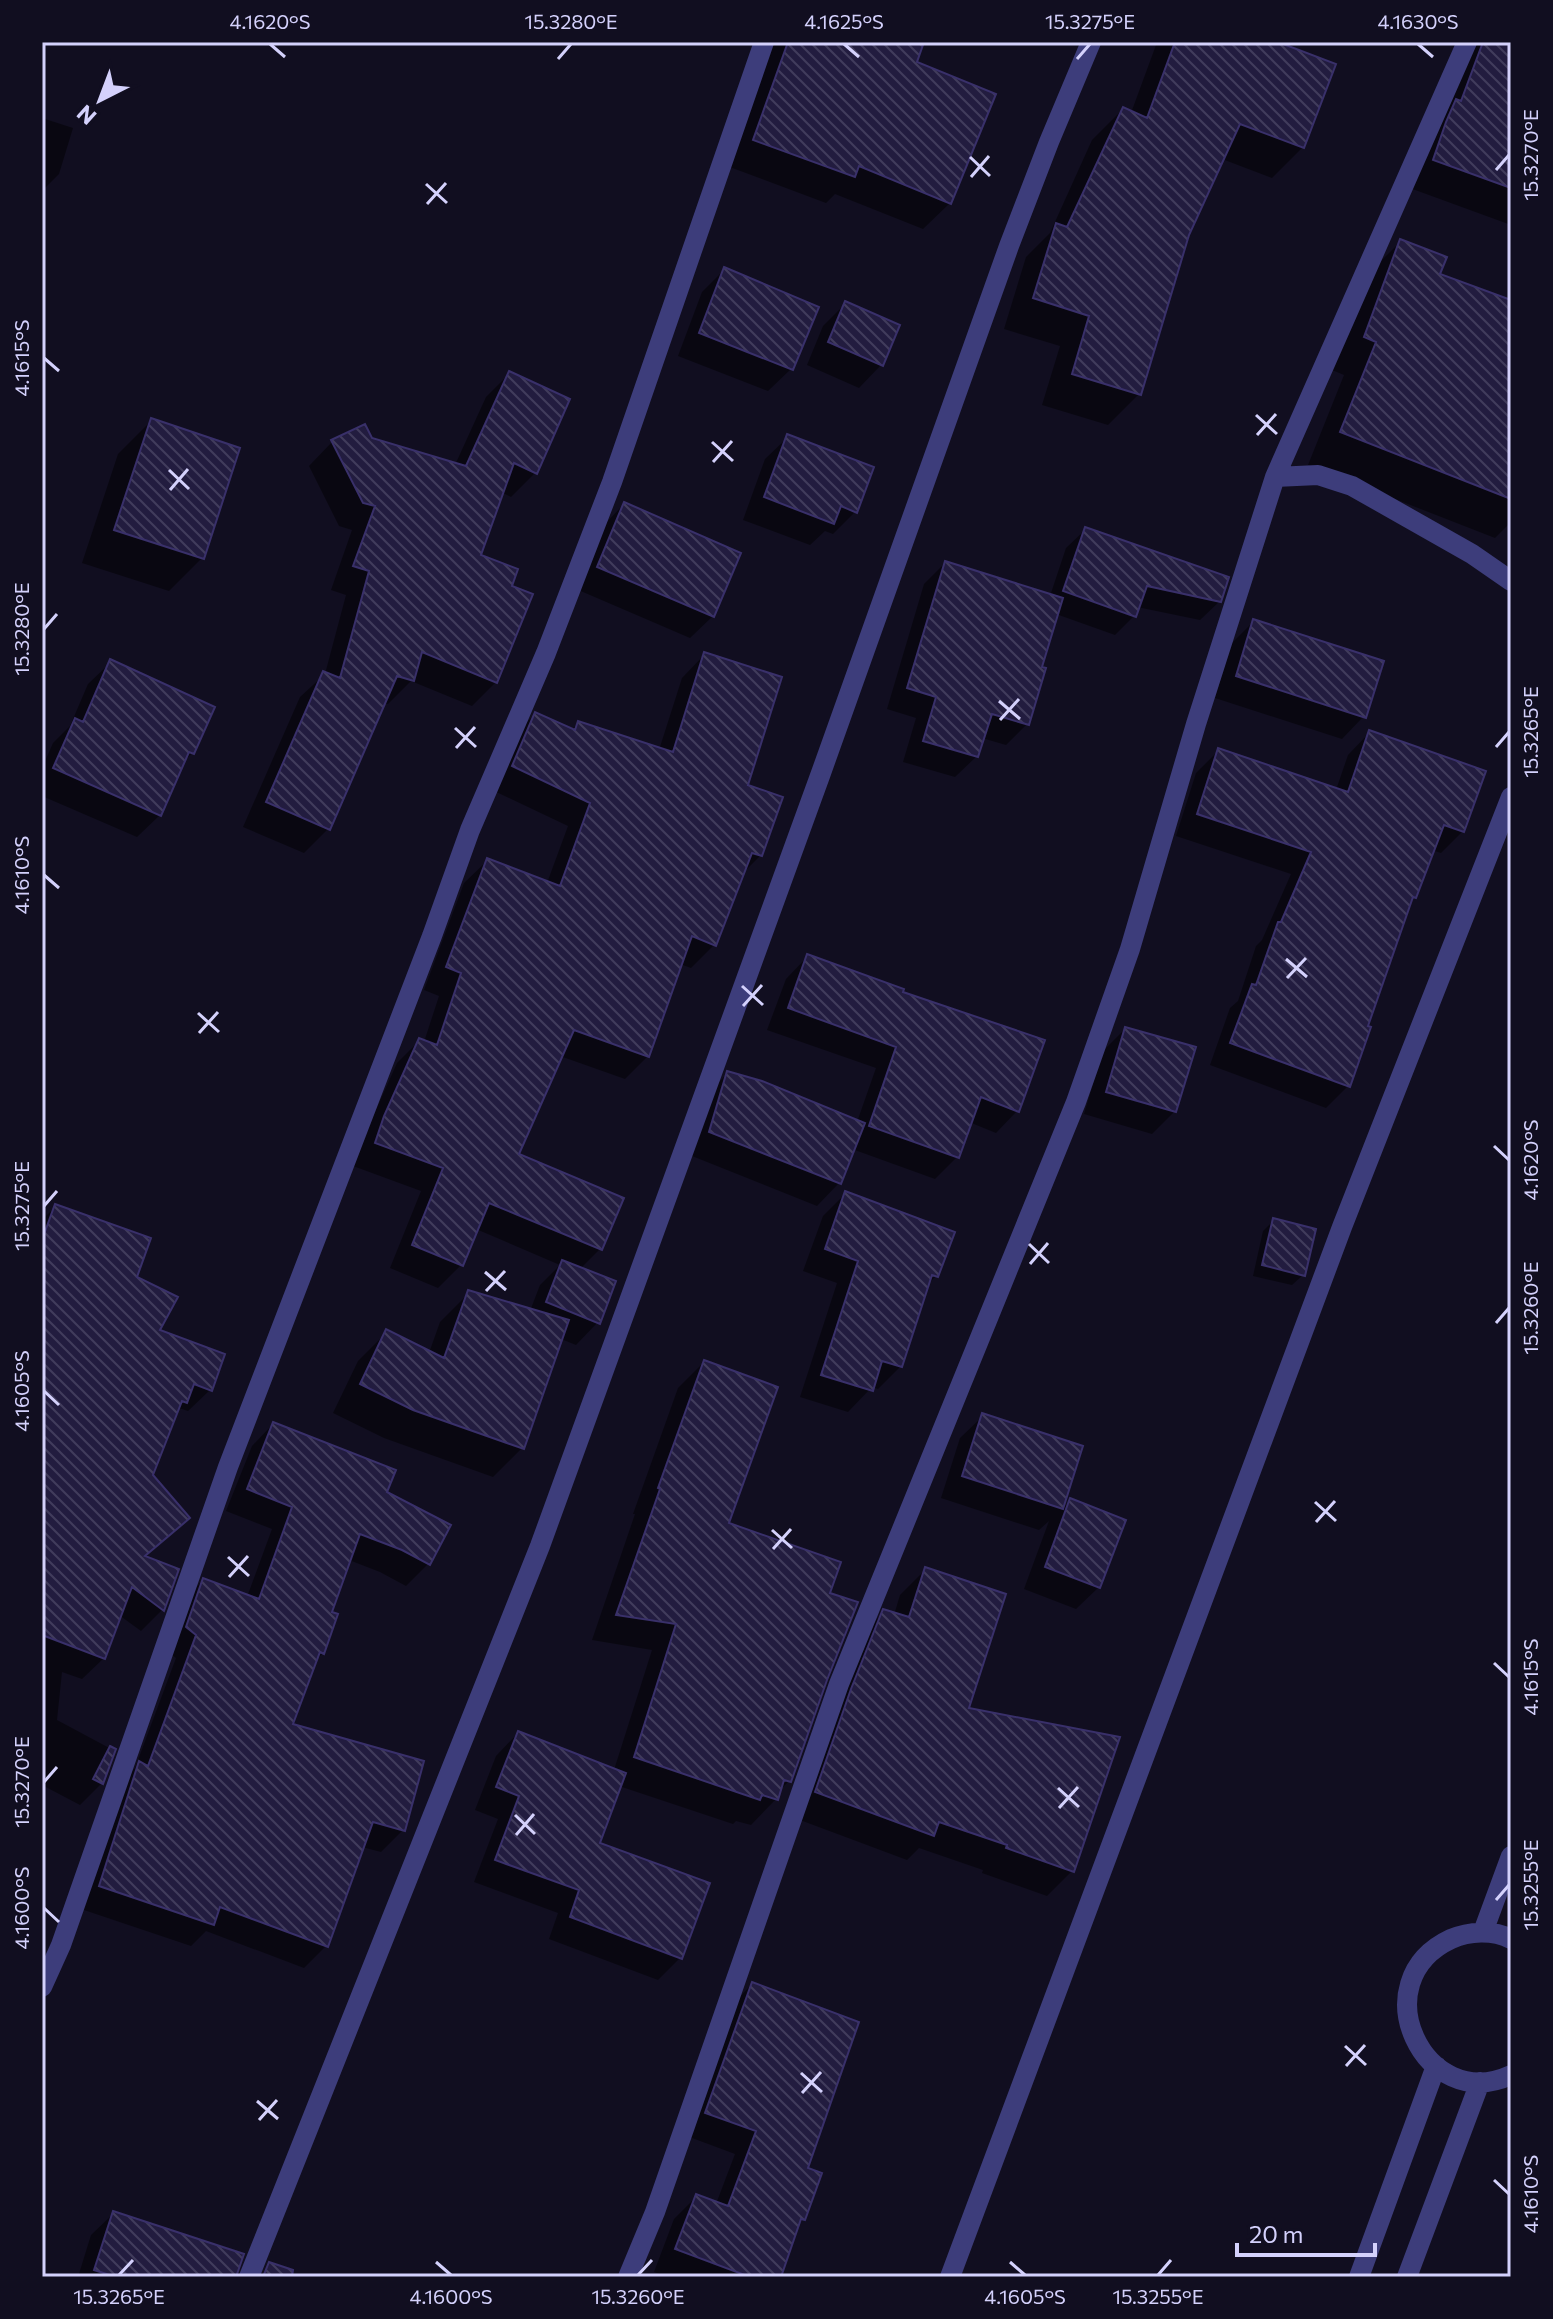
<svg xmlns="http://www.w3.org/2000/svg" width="1553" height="2319" font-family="Commissioner,sans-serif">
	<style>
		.shadow { fill: #0007 }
		.building { fill: url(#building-back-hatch); stroke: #39306a; stroke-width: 2 }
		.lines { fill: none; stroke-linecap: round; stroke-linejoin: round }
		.service { stroke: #3d3d7b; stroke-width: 20 }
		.minor { stroke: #3d3d7b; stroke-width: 20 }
		.ticks { fill: none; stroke: #d4d1fc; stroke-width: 3 }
		.neatline { fill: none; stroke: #d4d1fc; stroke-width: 3 }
		.ticks-label { font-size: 20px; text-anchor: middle; fill: #d4d1fc }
	</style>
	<defs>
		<pattern id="building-back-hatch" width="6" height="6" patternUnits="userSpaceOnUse" patternTransform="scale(2)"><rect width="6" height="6" fill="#221c3f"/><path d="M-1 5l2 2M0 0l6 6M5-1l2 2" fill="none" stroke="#413c5c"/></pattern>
	</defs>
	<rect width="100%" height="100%" fill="#110e20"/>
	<path class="shadow" d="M772 42H922L914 63 950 203 923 229 835 194 826 203 727 166Z
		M1159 42H1272L1303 147 1272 178 1222 159 1187 234 1139 394 1108 425 1042 405 1060 346 1004 329 1026 257 1050 233 1092 140 1123 109 1131 113 1156 45Z
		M1478 42H1511V225L1407 187 1461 58Z
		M42 118 73 128 59 174 42 191Z
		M1400 242 1438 275 1511 302V522L1495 538 1308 465 1344 375 1332 370 1367 275Z
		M724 270 791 369 768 391 678 356 702 292Z
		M845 304 881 365 859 388 807 365 823 326Z
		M510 373 535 473 511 497 501 492 478 556 509 587 496 682 472 706 411 681 388 704 383 703 328 829 304 853 243 827 300 697 325 674 346 595 331 590 352 530 339 526 309 466 332 442 370 439 455 465 486 397Z
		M151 421 202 558 169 591 82 563 118 454Z
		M788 437 855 512 833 534 825 531 810 545 743 520 765 459Z
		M624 504 713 616 690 638 576 589 602 527Z
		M1086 529 1220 601 1200 620 1137 607 1134 616 1115 635 1056 614 1027 724 1006 745 982 738 977 756 955 777 903 762 916 718 887 709 924 584 945 563 1050 596 1066 548Z
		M1254 621 1364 716 1342 739 1215 698 1231 644Z
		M705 654 746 787 761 855 741 875 714 945 691 968 680 964 648 1056 625 1079 560 1056 517 1155 621 1199 600 1249 580 1269 598 1322 576 1345 561 1339 522 1448 493 1477 384 1438 333 1413 358 1361 387 1332 429 1353 440 1322 469 1293 530 1311 540 1285 560 1265 476 1229 461 1265 438 1288 390 1268 421 1191 353 1166 362 1141 397 1063 420 1040 424 1042 439 996 424 990 464 883 488 860 547 883 568 826 490 789 512 737 535 714 571 730 579 723 659 750 682 678Z
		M111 662 192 753 183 763 160 815 137 837 42 796V768L53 743 70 726 88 684Z
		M1369 733 1463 831 1441 853 1432 850 1414 897 1410 902 1366 1028 1348 1086 1326 1108 1210 1065 1230 1008 1238 1001 1256 946 1262 940 1291 874 1176 836 1196 773 1218 751 1336 790 1348 755Z
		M807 957 901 994 1017 1111 996 1133 969 1122 957 1157 935 1179 852 1149 839 1183 817 1206 687 1154 705 1096 728 1073 857 1122 876 1068 767 1030 786 979Z
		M1125 1029 1175 1111 1152 1134 1084 1114 1103 1051Z
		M845 1194 936 1276 926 1286 901 1366 878 1389 872 1387 848 1412 800 1397 837 1283 803 1271 823 1216Z
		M56 1206 134 1278 158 1331 210 1390 188 1411 179 1408 176 1411 151 1475 187 1518 144 1558 176 1570 162 1610 141 1631 119 1615 104 1658 82 1679 62 1672 57 1720 113 1750 102 1783 80 1805 42 1785V1220Z
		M1274 1220 1303 1275 1292 1285 1253 1276 1263 1231Z
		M704 1362 726 1524 827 1594 825 1679 789 1781 778 1792 776 1799 751 1825 736 1821 733 1824 619 1786 597 1844 680 1958 658 1980 549 1939 558 1913 474 1882 498 1819 475 1810 496 1756 518 1733 614 1770 652 1650 592 1640 635 1514H633L678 1388Z
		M983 1416 1081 1448 1061 1510 1070 1501 1099 1587 1076 1609 1024 1589 1049 1521 1039 1530 941 1498 960 1438Z
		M273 1424 385 1493 428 1564 406 1586 380 1572 349 1560 329 1613 323 1653 314 1662 291 1725 403 1830 381 1852 362 1847 326 1946 304 1968 206 1931 191 1946 78 1908 118 1785 135 1768 176 1658 165 1650 182 1602 203 1580 247 1597 272 1529 226 1511 252 1446Z
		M925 1570 967 1710 1072 1871 1047 1896 982 1873 983 1870 919 1848 907 1860 792 1817 859 1637 884 1612 894 1615 900 1595Z
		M752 1984 806 2169 803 2219 797 2226 778 2277H668L654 2272 674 2219 696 2197 716 2204 735 2154 684 2135 730 2007Z
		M114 2213 231 2277H78L91 2235Z"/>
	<path class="building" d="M788 42H924L917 62 996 94 951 204 859 166 855 177 753 140Z
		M1175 42H1278L1336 64 1304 148 1240 124 1189 235 1141 395 1072 374 1089 316 1033 298 1056 223 1067 227 1123 107 1147 118Z
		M1483 42H1511V188L1433 160 1446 122 1456 99 1461 101Z
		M1400 239 1447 257 1440 274 1511 300V499L1340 432 1376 342 1364 337Z
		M724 267 819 307 793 370 699 333Z
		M845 301 900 325 883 366 828 342Z
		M509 371 570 399 537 474 514 463 481 555 518 569 512 586 533 594 497 683 422 652 414 681 397 676 330 830 266 802 323 671 340 678 369 571 353 566 375 506 363 503 331 440 365 424 372 438 466 466Z
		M151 418 240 448 204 559 114 530Z
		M787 434 874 467 857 513 841 506 834 524 764 497Z
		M624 502 741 553 714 617 597 567Z
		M1085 527 1229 577 1221 602 1147 586 1136 617 1063 591Z
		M945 561 1063 598 1042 667 1046 668 1029 725 992 714 978 757 923 741 936 697 907 688Z
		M1253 619 1384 661 1366 718 1236 676Z
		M704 652 782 677 748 785 783 797 762 856 752 853 716 946 692 936 649 1057 574 1030 519 1154 624 1198 602 1250 489 1203 463 1266 412 1245 443 1168 375 1143 384 1116 419 1038 437 1045 461 973 446 967 487 858 560 886 590 803 512 766 535 712 575 730 578 721 673 752Z
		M110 659 215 707 194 754 189 752 161 816 53 768 75 718 83 722Z
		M1369 730 1486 771 1464 832 1444 825 1416 898 1413 897 1368 1026 1371 1027 1350 1087 1230 1043 1252 984 1256 985 1278 922H1281L1311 852 1197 814 1218 748 1348 792Z
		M807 954 904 989 903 992 1045 1040 1019 1112 981 1097 959 1158 869 1126 896 1047 788 1008Z
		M1125 1027 1196 1047 1176 1112 1106 1092Z
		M727 1071 762 1081 865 1123 841 1184 709 1132Z
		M845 1191 955 1232 938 1277 932 1275 902 1367 882 1361 873 1391 821 1375 858 1261 825 1249Z
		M55 1204 151 1238 137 1277 178 1297 160 1330 225 1354 212 1391 194 1384 187 1403 182 1401 153 1475 190 1518 145 1556 179 1569 164 1611 132 1587 105 1659 42 1635V1240Z
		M1273 1218 1316 1229 1305 1276 1262 1265Z
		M562 1260 616 1281 600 1324 546 1302Z
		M468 1290 569 1320 524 1449 413 1410 360 1384 386 1329 444 1358Z
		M704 1360 778 1387 729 1523 841 1562 830 1593 858 1602 827 1680 791 1782 784 1780 778 1800 762 1795 760 1800 634 1757 676 1624 616 1615 660 1489 658 1488Z
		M982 1413 1083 1446 1063 1509 962 1476Z
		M273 1422 396 1470 387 1492 451 1525 430 1565 402 1550 360 1534 332 1612 338 1614 324 1654 320 1652 293 1724 424 1761 405 1831 373 1822 328 1947 220 1907 214 1925 99 1886 139 1761 148 1766 196 1635 186 1627 203 1578 259 1599 292 1507 247 1489Z
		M1070 1498 1126 1520 1100 1588 1045 1567Z
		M925 1567 1006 1594 969 1708 1120 1737 1074 1872 1006 1848 1007 1845 939 1822 934 1836 815 1792 851 1689 883 1609 909 1617Z
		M518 1731 626 1773 600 1843 710 1883 682 1959 570 1917 579 1890 495 1860 519 1796 496 1787Z
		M110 1746 116 1749 103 1784 93 1779Z
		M752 1982 859 2022 808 2168 822 2173 805 2220 801 2219 781 2277H750L675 2249 696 2194 728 2206 756 2131 705 2113Z
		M113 2211 244 2254 236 2277H116L94 2270Z
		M269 2262 293 2270 292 2277H263Z"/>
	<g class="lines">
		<path class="service" d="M1483 1932 1511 1856
			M1511 1939C1493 1930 1469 1931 1451 1939 1361 1981 1424 2115 1511 2075
			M1359 2277 1436 2066
			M1407 2277 1480 2082"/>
		<path class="minor" d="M1275 477 1318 475 1352 486 1472 554 1511 581
			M42 1987 61 1945 228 1467 432 936 470 830 546 653 612 482 764 42
			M249 2277 540 1546 821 773 1009 246 1049 142 1091 42
			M628 2277 655 2212 839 1684 1076 1102 1130 949 1196 724 1275 477 1467 42
			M950 2277 1342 1227 1511 797"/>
	</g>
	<path class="ticks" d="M270 44 285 57M844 44 859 57M1418 44 1433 57M558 59 571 44M1077 59 1090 44M970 157 990 176M1496 170 1509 155M971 177 989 156M426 184 447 203M427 204 446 183M44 358 59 371M1256 415 1277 434M1257 435 1276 414M712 442 733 461M713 462 732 441M169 470 189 489M170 490 188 469M44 629 57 614M999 701 1020 719M1000 720 1019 699M455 728 476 747M1496 747 1509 732M456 748 475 727M44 875 59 888M1286 959 1307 977M1287 978 1306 958M742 986 763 1005M743 1006 762 985M198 1013 219 1032M199 1033 218 1012M1494 1146 1509 1160M44 1206 57 1191M1029 1244 1049 1263M1030 1264 1048 1243M485 1272 506 1290M486 1291 505 1271M1496 1323 1509 1308M44 1391 59 1405M1315 1502 1336 1521M1316 1522 1335 1501M772 1530 792 1548M773 1549 791 1529M228 1557 249 1576M229 1577 248 1556M1494 1663 1509 1677M44 1782 57 1767M1058 1788 1079 1807M1059 1808 1078 1787M515 1815 535 1834M516 1835 534 1814M1496 1900 1509 1885M44 1908 59 1922M1345 2046 1366 2065M1346 2066 1365 2045M801 2073 822 2092M802 2093 821 2072M257 2101 278 2119M259 2120 277 2100M1494 2180 1509 2194M436 2262 451 2275M1010 2262 1025 2275M119 2275 133 2260M638 2275 652 2260M1158 2275 1171 2260"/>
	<rect width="1553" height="2319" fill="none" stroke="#110e20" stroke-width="88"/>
	<g transform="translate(100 100) rotate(222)" stroke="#110e20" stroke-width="6" paint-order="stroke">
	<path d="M0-6L14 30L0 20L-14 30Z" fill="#d4d1fc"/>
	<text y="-12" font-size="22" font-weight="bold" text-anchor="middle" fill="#d4d1fc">N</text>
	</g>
	<path d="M1237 2243v12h138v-12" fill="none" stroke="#d4d1fc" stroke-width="4"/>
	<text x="1249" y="2243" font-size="24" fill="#d4d1fc" stroke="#110e20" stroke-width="6" paint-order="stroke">20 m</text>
	<rect x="44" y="44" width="1465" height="2231" class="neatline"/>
	<g class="ticks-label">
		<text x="270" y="29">4.1620°S</text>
		<text x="571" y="29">15.3280°E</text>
		<text x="844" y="29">4.1625°S</text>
		<text x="1090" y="29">15.3275°E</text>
		<text x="1418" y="29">4.1630°S</text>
		<text transform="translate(1531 155) rotate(-90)" y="7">15.3270°E</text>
		<text transform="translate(22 358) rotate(-90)" y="7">4.1615°S</text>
		<text transform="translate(22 629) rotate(-90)" y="7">15.3280°E</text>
		<text transform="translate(1531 732) rotate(-90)" y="7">15.3265°E</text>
		<text transform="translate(22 875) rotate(-90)" y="7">4.1610°S</text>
		<text transform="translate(1531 1160) rotate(-90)" y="7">4.1620°S</text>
		<text transform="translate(22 1206) rotate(-90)" y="7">15.3275°E</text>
		<text transform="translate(1531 1308) rotate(-90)" y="7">15.3260°E</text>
		<text transform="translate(22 1391) rotate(-90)" y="7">4.1605°S</text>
		<text transform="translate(1531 1677) rotate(-90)" y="7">4.1615°S</text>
		<text transform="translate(22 1782) rotate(-90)" y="7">15.3270°E</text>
		<text transform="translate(1531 1885) rotate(-90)" y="7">15.3255°E</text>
		<text transform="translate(22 1908) rotate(-90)" y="7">4.1600°S</text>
		<text transform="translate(1531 2194) rotate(-90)" y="7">4.1610°S</text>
		<text x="119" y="2304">15.3265°E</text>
		<text x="451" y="2304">4.1600°S</text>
		<text x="638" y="2304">15.3260°E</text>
		<text x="1025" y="2304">4.1605°S</text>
		<text x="1158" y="2304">15.3255°E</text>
	</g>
</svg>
